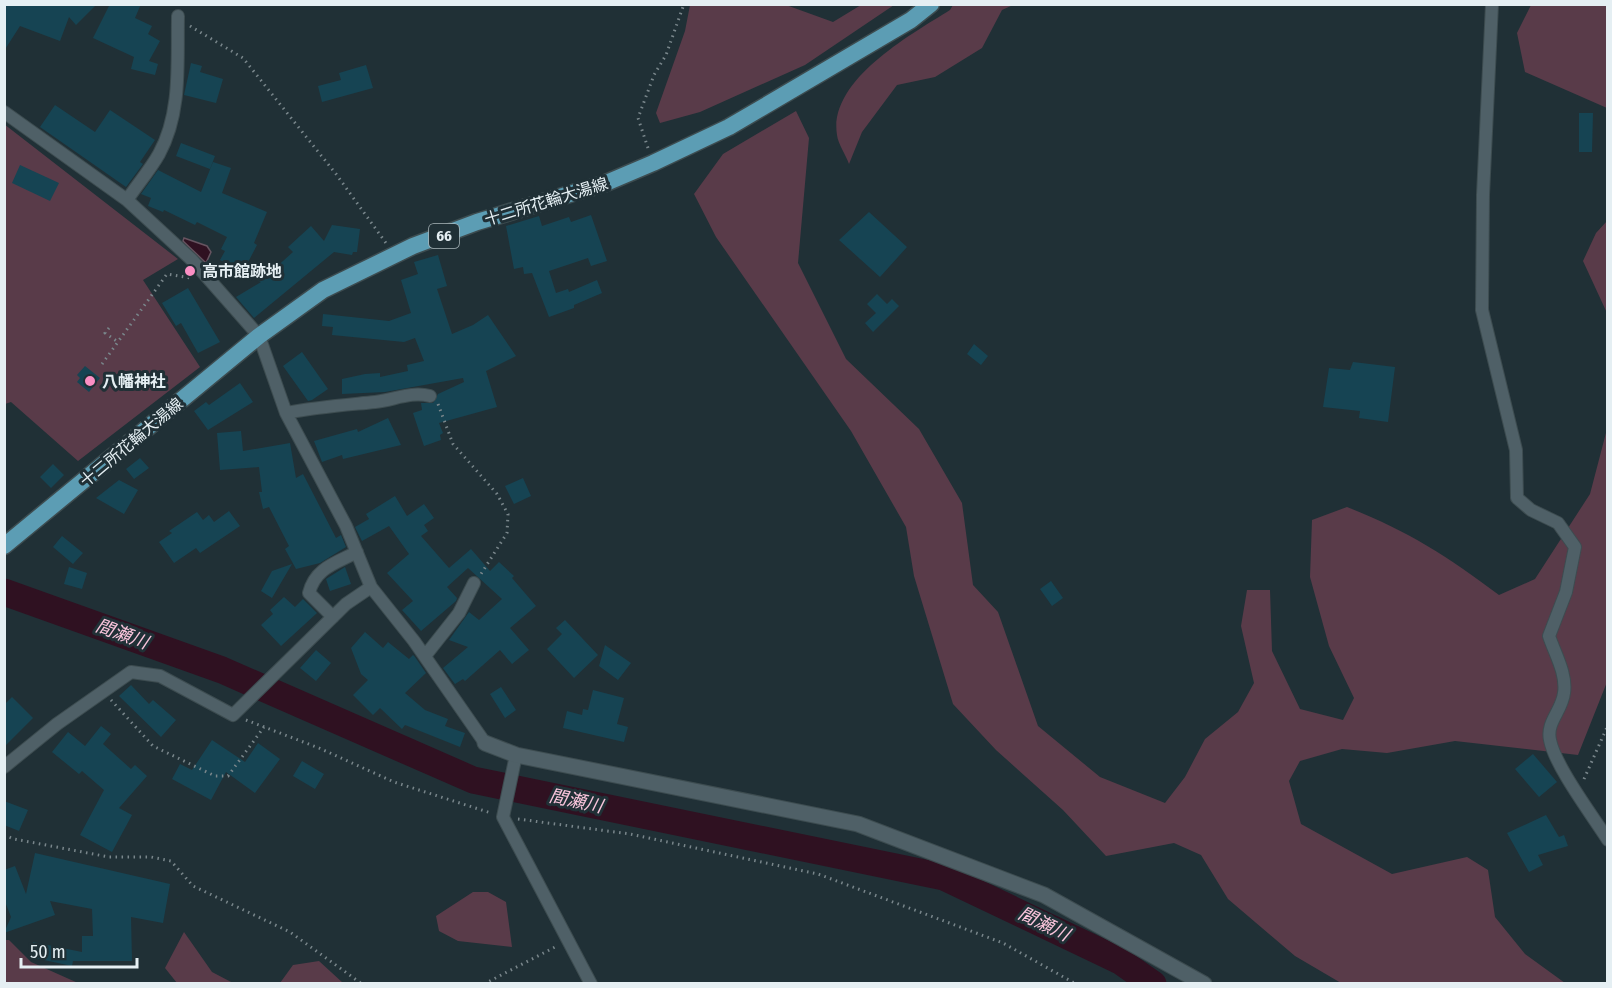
<svg xmlns="http://www.w3.org/2000/svg" width="1612" height="988" font-family="'Fira Sans Condensed','Noto Sans JP',sans-serif">
	<style>
		.green { fill: #593b49 }
		.water { fill: #2f1121; stroke: #665460; stroke-width: 1.5 }
		.lines { fill: none; stroke-linecap: round; stroke-linejoin: round }
		.river { stroke: #2f1121; stroke-width: 27 }
		.building { fill: #164453 }
		.minor-casing { stroke: #3d4c50; stroke-width: 14 }
		.tertiary-casing { stroke: #3d4c50; stroke-width: 17 }
		.primary-casing { stroke: #3d4c50; stroke-width: 19 }
		.path { stroke: #79868b; stroke-width: 3; stroke-dasharray: 1.5 4.5; stroke-linecap: butt }
		.minor { stroke: #4f6067; stroke-width: 12 }
		.tertiary { stroke: #4f6067; stroke-width: 15 }
		.primary { stroke: #5c9db4; stroke-width: 16 }
		.poi-dot { fill: #fb8fc4; stroke: #203036; stroke-width: 2 }
		.labels { text-anchor: middle; stroke-width: 6; stroke-linejoin: round; paint-order: stroke }
		.shield { fill: #203036; stroke: #aab6ba; stroke-width: 1.5 }
		.shield-label { font-size: 15px; font-weight: bold; fill: #e5eff3 }
		.street-label { font-size: 16px; fill: #e5eff3; stroke: #203036 }
		.poi-label { font-size: 16px; font-weight: bold; fill: #e5eff3; stroke: #203036; text-anchor: start }
		.water-label { font-size: 18px; font-style: italic; fill: #fac5dc; stroke: #203036 }
	</style>
	<rect width="100%" height="100%" fill="#203036"/>
	<path class="green" d="M690 5H786L833 22 861 5H894L805 65 700 112 660 123 656 113 685 31Z
		M953 5H1013L1002 10 982 48 935 77 897 85 862 132 849 164C846 155 838 144 837 135 828 80 912 34 950 10Z
		M1531 5H1607V108L1525 72 1517 33Z
		M796 111 809 138 798 263 846 359 919 429 962 503 973 585 998 612 1038 726 1100 777 1165 803 1185 777 1205 739 1238 712 1254 683 1241 626 1247 590H1270L1272 651 1300 709 1343 720 1354 698 1329 646 1310 577 1312 520 1347 507C1408 531 1447 556 1499 595L1535 579 1590 494 1607 429V682L1578 755 1455 741 1387 753 1342 749 1300 761 1289 781 1301 824 1392 874 1467 857 1488 870 1495 917 1525 954 1565 983H1341L1295 956 1228 899 1201 855 1174 843 1106 856 1063 810 996 750 953 704 914 576 906 527 851 431 716 237 694 194 723 154Z
		M4 124 178 259 143 280 200 367 78 461 11 402 5 404Z
		M1607 221V313L1583 261 1596 233Z
		M473 892H488L506 902 512 947 458 941 439 931 436 916Z
		M184 932 212 972 233 983H177L165 968Z
		M5 940H9L31 962 78 983H5Z
		M319 961 343 983H280L293 965Z"/>
	<path class="water" d="M184 238 207 246 211 252 206 263 183 241Z"/>
	<g class="lines">
		<path class="river" d="M4 592 222 670 473 780 944 877 1120 961 1153 984"/>
	</g>
	<path class="building" d="M4 4H97L76 25 69 17 60 41 20 26 4 51Z
		M110 4H141L135 18 152 26 148 34 160 41 149 61 158 64 155 75 131 69 134 57 93 38Z
		M191 63 202 66 200 72 223 79 216 103 184 95Z
		M366 65 373 88 322 102 318 86 341 80 339 73Z
		M55 105 95 132 110 110 155 140 140 162 143 164 126 187 40 127Z
		M1579 113H1593L1592 152H1579Z
		M181 143 215 156 210 169 176 156Z
		M213 162 231 168 222 193 267 212 254 243 257 245 243 272 220 260 225 251 221 249 227 237 197 222 195 225 164 210 163 212 148 206 151 198 141 194 158 170 201 192Z
		M20 165 59 183 50 201 12 183Z
		M869 212 907 247 880 277 839 240Z
		M591 215 607 261 591 266 588 258 549 271 556 293 568 289 569 292 597 280 602 293 574 305V308L549 317 532 273 524 274 523 267 514 269 506 226 539 216 542 226 569 217 571 222Z
		M332 225 360 229 357 252H353L352 255 334 252 254 318 236 297 261 282 253 278 269 265 273 270 293 252 288 247 311 226 324 241Z
		M438 255 447 286 437 289 452 334 473 325 488 315 516 356 486 371 497 407 439 423 443 433 440 435 441 440 424 446 413 413 422 410 421 403H433L438 394 464 382 463 378 385 392 342 394V379L365 374 380 373V377L408 371 407 365 424 361 415 338 404 342 332 335 333 327 322 326 323 314 389 321 411 313 401 280 418 274 414 262Z
		M188 288 220 342 198 353 181 323 176 326 162 303Z
		M877 294 887 304 892 299 899 306 873 332 865 323 876 313 867 304Z
		M974 344 988 356 981 365 967 354Z
		M302 352 328 389 312 400 308 401 283 366Z
		M1353 362 1395 367 1388 422 1359 418 1360 411 1323 407 1329 368 1350 370Z
		M85 366 100 378 89 392 77 382 80 378 77 375Z
		M240 383 253 402 208 430 194 411 206 402 209 405Z
		M388 418 401 445 343 459 342 455 322 462 314 441 357 429 358 432Z
		M241 431 243 451 290 443 296 478 303 474 336 538 341 535 346 547 320 563 296 569 285 549 289 546 269 507 263 509 259 492H262L259 467 220 470 217 433Z
		M140 458 149 468 134 479 126 469Z
		M53 464 64 475 51 488 40 477Z
		M523 478 531 496 514 504 505 486Z
		M119 480 138 490 124 514 96 498Z
		M395 496 407 516 424 504 434 518 424 525 428 531 421 536 449 568 471 549 490 571 499 562 514 576 512 578 536 606 510 628 529 650 512 664 500 650 465 681 463 679 455 684 443 668 468 647 449 640 469 612 479 620 502 599 468 568 447 587 457 598 456 601 421 631 402 610 413 601 387 573 409 554 389 526 362 541 355 527 369 519 366 514Z
		M229 511 240 526 200 553 196 548 174 563 159 542 172 533 169 531 197 512 203 520 209 515 214 522Z
		M62 536 83 553 73 564 53 547Z
		M292 564 272 598 261 591 272 571Z
		M69 567 87 573 82 589 64 584Z
		M345 567 351 584 330 591 326 579Z
		M1051 581 1063 598 1052 606 1040 589Z
		M284 597 295 607 303 599 317 613 281 646 261 625 273 614 270 610Z
		M565 620 598 655 574 678 547 649 562 634 556 628Z
		M365 632 383 648 388 642 409 659 413 655 415 657 426 673 405 693 425 710 448 719 445 726 465 733 460 747 405 725 402 729 380 708 373 715 353 695 368 680 361 674 351 648Z
		M605 645 631 663 618 680 599 666Z
		M316 650 331 663 316 681 300 668Z
		M131 685 149 704 153 700 176 720 161 737 119 696Z
		M501 687 516 710 505 718 490 694Z
		M593 690 624 698 617 724 628 727 624 742 563 728 567 711 582 715 583 709 588 710Z
		M12 697 33 718 4 747V705Z
		M101 726 111 734 103 744 131 769 135 765 147 776 119 808 132 815 112 852 80 835 104 790 82 771 79 774 52 752 68 732 85 746Z
		M212 740 245 762 258 743 280 759 255 793 226 772 211 800 172 779 180 764 192 770Z
		M1533 754 1557 782 1539 797 1515 769Z
		M302 761 324 774 315 789 293 776Z
		M4 801 28 810 19 831 4 825Z
		M1546 815 1559 837 1564 835 1568 846 1538 855 1543 865 1529 872 1507 833Z
		M35 853 170 884 163 923 131 917 132 961H73L72 966 30 957 33 942 82 952V936H93L92 909 50 901 55 915 4 933 11 917 4 899V870L15 866 26 894Z"/>
	<g class="lines">
		<g class="minor-casing">
			<path id="minor" d="M1492 4 1483 195 1482 310 1516 450 1517 498 1531 510 1558 523 1575 547 1566 592 1549 636C1555 654 1567 674 1564 693 1562 711 1546 722 1550 740 1555 766 1592 815 1608 840
				M4 112 127 200 192 260 259 336 286 413 346 526 371 587 414 641 485 743
				M127 200C137 185 150 170 159 154 182 112 177 62 178 16
				M286 413C316 407 345 405 375 402 394 400 411 391 430 396
				M333 617 309 593C315 568 336 563 357 552
				M425 656 459 613 474 583
				M516 755 503 817 591 984
				M4 767 57 724 131 672 160 676 233 715 346 604 371 587"/>
		</g>
		<g class="tertiary-casing">
			<path id="tertiary" d="M485 743 516 755 858 824 1044 895 1204 984"/>
		</g>
		<g class="primary-casing">
			<path id="primary" d="M4 546 259 336 323 290 413 246 477 222 606 183 653 163 729 127 911 20 931 4"/>
		</g>
		<path class="path" d="M190 26 243 58 336 174 386 243
			M648 148 638 118 654 75 666 55 684 4
			M109 328 105 333 118 342
			M102 364 167 274 191 278
			M438 404 453 444 497 494 508 514 507 533 481 574
			M111 700 153 746 215 776H228L264 727
			M246 720 319 748 394 782 491 813
			M1584 779 1608 725
			M518 819 630 834 818 874 1003 943 1076 984
			M4 835 14 839 109 857H151L171 861 193 886 290 932 362 984
			M484 984 557 946"/>
		<use href="#minor" class="minor"/>
		<use href="#tertiary" class="tertiary"/>
		<use href="#primary" class="primary"/>
	</g>
	<g class="poi-dot">
		<circle cx="190" cy="271" r="6"/>
		<circle cx="90" cy="381" r="6"/>
	</g>
	<g class="labels">
		<rect class="shield" x="429" y="224" width="30" height="24" rx="4.5"/>
		<g class="shield-label">
			<text x="444" y="241">66</text>
		</g>
		<g class="street-label">
			<text transform="translate(546 201) rotate(-17)" y="6">十二所花輪大湯線</text>
			<text transform="translate(131 442) rotate(-40)" y="6">十二所花輪大湯線</text>
		</g>
		<g class="poi-label">
			<text x="202" y="277">高市館跡地</text>
			<text x="102" y="387">八幡神社</text>
		</g>
		<g class="water-label">
			<text transform="translate(122 634) rotate(20)" y="6">間瀬川</text>
			<text transform="translate(576 801) rotate(12)" y="6">間瀬川</text>
			<text transform="translate(1044 924) rotate(26)" y="6">間瀬川</text>
		</g>
	</g>
	<rect width="1612" height="988" fill="none" stroke="#e5eff3" stroke-width="12"/>
	<path d="M21 958v9h116v-9" fill="none" stroke="#e5eff3" stroke-width="3"/>
	<text x="30" y="958" font-size="18" fill="#e5eff3" stroke="#203036" stroke-width="4.5" paint-order="stroke">50 m</text>
</svg>
